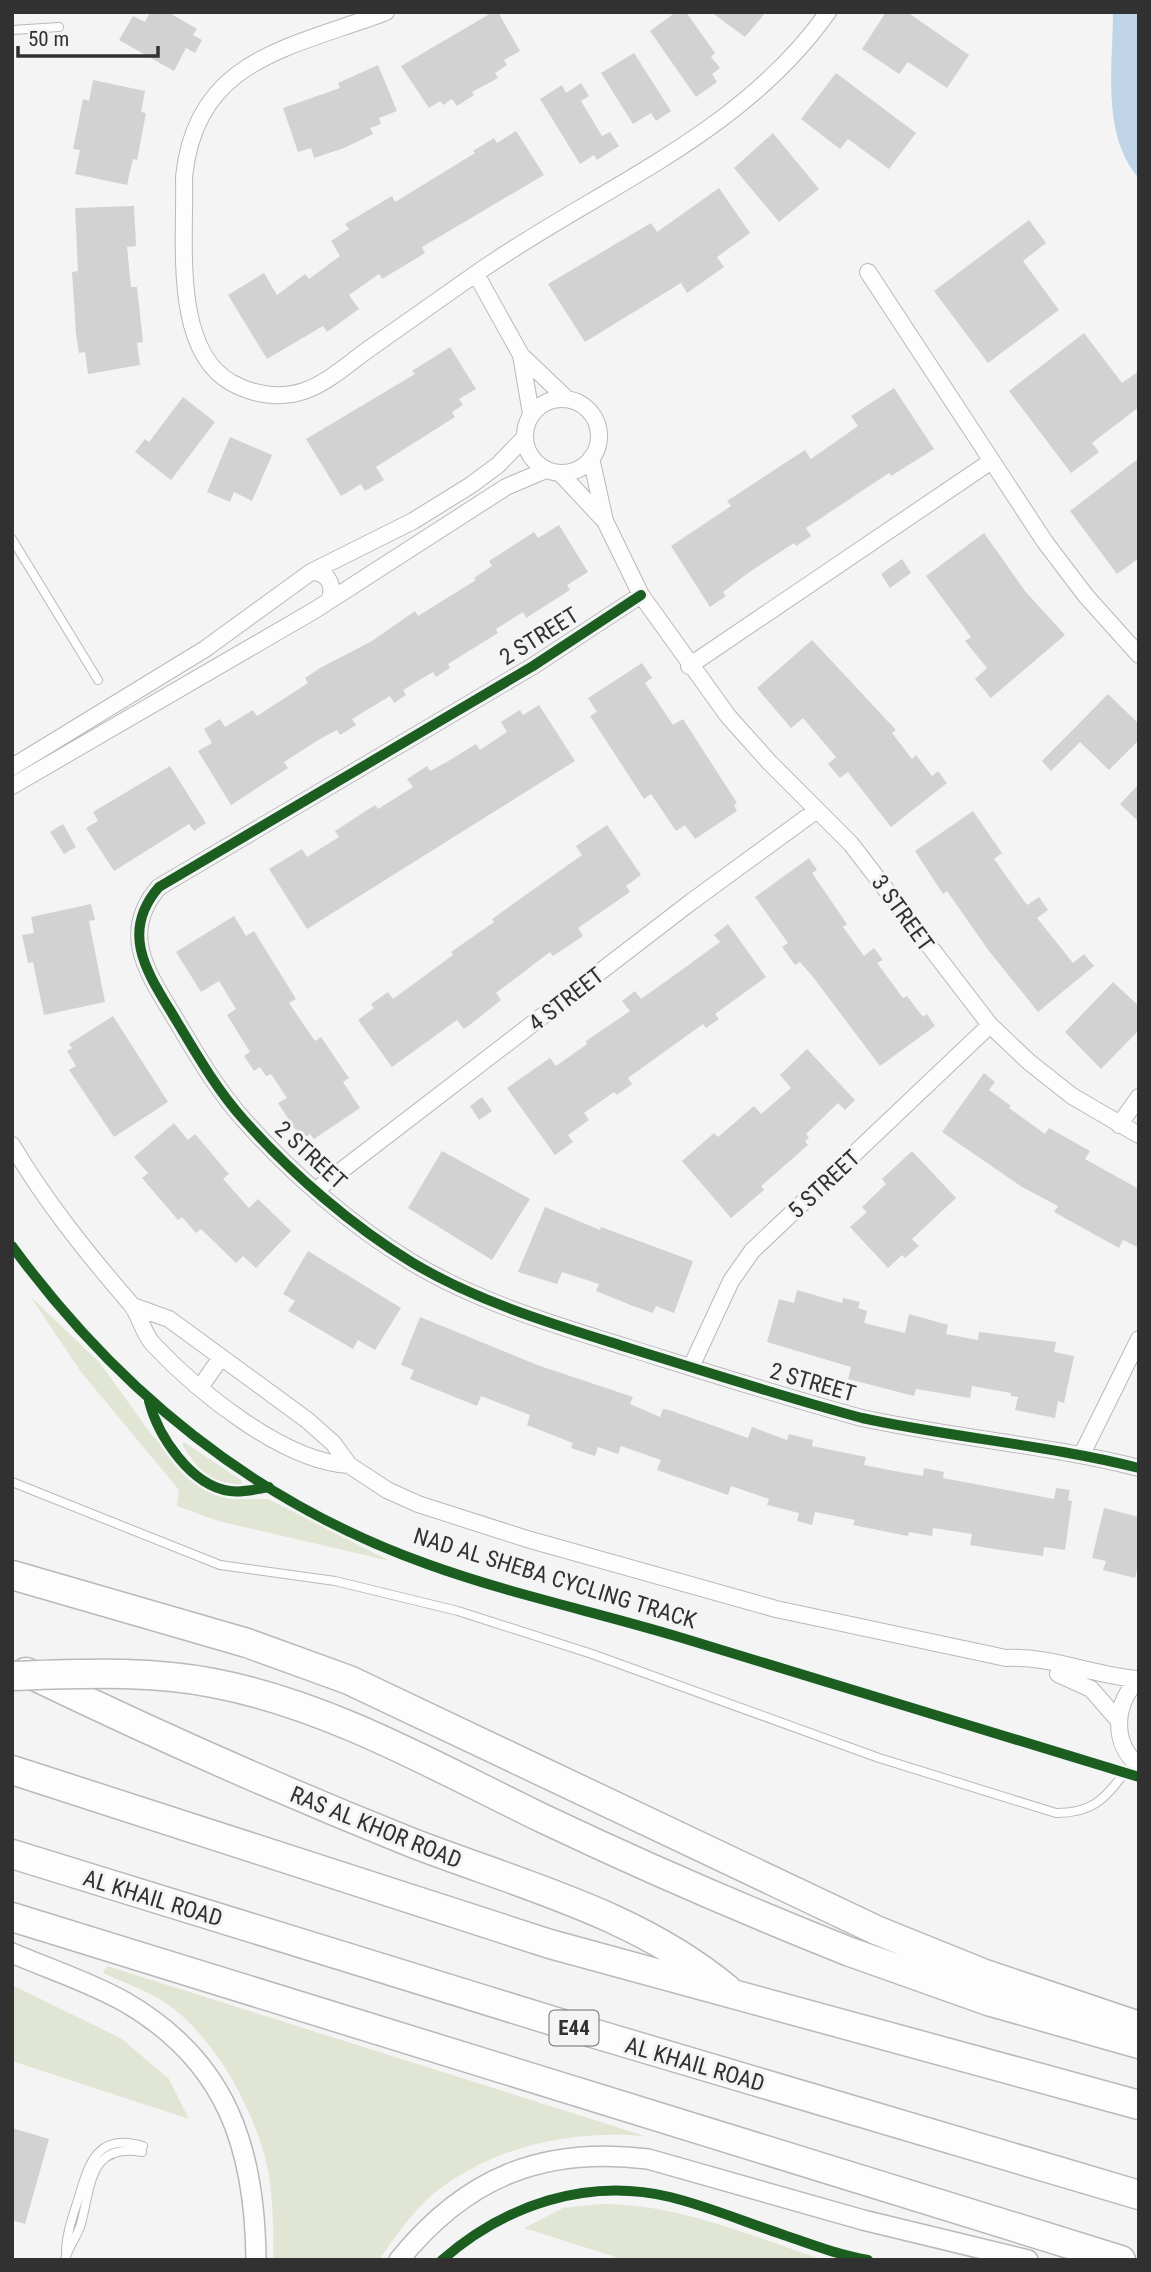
<svg xmlns="http://www.w3.org/2000/svg" width="1151" height="2272" font-family="'Roboto Condensed',sans-serif">
	<style>
		.green { fill: #e1e5d3 }
		.water { fill: #bfd4e7 }
		.building { fill: #d2d2d2 }
		.lines { fill: none; stroke-linecap: round; stroke-linejoin: round }
		.service-casing { stroke: #b9b9b9; stroke-width: 10 }
		.minor-casing { stroke: #b9b9b9; stroke-width: 18 }
		.tertiary-casing { stroke: #b9b9b9; stroke-width: 22 }
		.motorway-casing { stroke: #b9b9b9; stroke-width: 31 }
		.service { stroke: #fdfdfd; stroke-width: 8 }
		.minor { stroke: #fdfdfd; stroke-width: 16 }
		.tertiary { stroke: #fdfdfd; stroke-width: 19 }
		.motorway { stroke: #fdfdfd; stroke-width: 28 }
		.motorway-bridge-casing { stroke: #b9b9b9; stroke-width: 31; stroke-linecap: butt }
		.motorway-bridge { stroke: #fdfdfd; stroke-width: 28 }
		.cycleway-casing { stroke: #f3f4f5; stroke-width: 15 }
		.cycleway { stroke: #1b5e20; stroke-width: 10 }
		.labels { text-anchor: middle; stroke-width: 6; stroke-linejoin: round; paint-order: stroke }
		.shield { fill: #f3f4f5; stroke: #6b6c6c; stroke-width: 2 }
		.shield-label { font-size: 21px; font-weight: bold; fill: #313131 }
		.street-label { font-size: 23px; fill: #313131; stroke: #f3f4f5 }
	</style>
	<rect width="100%" height="100%" fill="#f4f4f4"/>
	<path class="green" d="M30 1296 100 1363 151 1434 206 1490 234 1499H268L390 1561 218 1521 177 1506 179 1490 81 1372Z
		M184 1442 241 1480 242 1484C213 1492 196 1466 182 1444Z
		M107 1966 645 2136C570 2130 493 2146 433 2194 412 2212 395 2237 379 2260H273C274 2226 273 2185 264 2153 248 2100 215 2040 170 2006 151 1992 125 1983 103 1973Z
		M12 1985 122 2039 169 2079 189 2119 12 2061Z
		M599 2204C677 2203 751 2236 824 2260H625L524 2228 563 2208Z"/>
	<path class="water" d="M1113 12H1139V178C1101 135 1113 66 1113 12Z"/>
	<path class="building" d="M150 12H168L197 29 193 35 202 40 195 53 186 48 174 71 119 40 133 16 145 22Z
		M493 12H498L520 51 504 60 507 65 495 73 498 78 472 92 474 95 457 106 452 99 443 105 440 101 429 108 401 66Z
		M676 12H686L715 53 711 57 720 68 712 74 717 82 696 97 650 31Z
		M711 12H766L745 37Z
		M886 12H907L969 55 947 88 908 62 899 74 862 49Z
		M634 53 671 111 656 121 651 113 633 124 601 73Z
		M378 65 397 111 379 118 381 124 370 128 373 134 344 148 314 158 311 148 298 152 283 108 340 88 338 83Z
		M836 73 916 133 889 169 848 139 840 149 801 119Z
		M93 80 145 91 141 112 146 113 137 160 133 159 127 185 75 174 80 150 73 149 83 99 89 101Z
		M581 83 589 96 581 101 602 136 610 132 619 146 597 160 594 155 580 164 540 99 562 85 566 93Z
		M516 131 544 175 422 247 425 253 412 261 382 279 379 274 349 295 359 309 327 332 323 326 267 359 228 295 264 273 277 295 305 274 309 279 340 256 331 241 349 229 345 224 392 196 395 202 475 153 473 151 494 138 497 143Z
		M773 133 819 189 779 222 734 168Z
		M719 188 750 233 717 257 724 267 687 293 681 283 585 342 548 284 651 223 657 232Z
		M134 206 136 246 127 247 131 287H137L143 342 137 343 140 365 88 374 85 352 79 353 76 334 72 272 78 271 75 208Z
		M1029 220 1046 243 1023 261 1059 310 988 363 934 291Z
		M1084 333 1122 383 1139 371V407L1092 443 1099 452 1071 473 1009 391Z
		M450 347 476 389 459 399 463 405 452 412 455 417 376 467 384 480 365 491 361 484 341 496 306 439 415 374 412 371Z
		M894 388 934 449 891 476 889 473 806 528 811 536 796 546 794 543 748 573 723 592 726 596 710 607 671 546 731 506 727 501 805 450 811 459 858 426 851 416Z
		M183 397 215 422 171 480 135 452 145 439 149 442Z
		M230 437 272 455 252 501 234 492 230 502 207 492Z
		M1139 458V558L1117 574 1070 511Z
		M559 525 588 572 567 585 570 590 526 618 523 612 496 629 498 633 448 664 450 668 436 677 433 672 403 690 406 695 394 703 390 696 352 719 356 725 340 735 337 730 320 739 284 762 288 768 231 805 198 751 212 743 204 729 220 719 225 727 253 710 257 716 308 683 305 678 320 668 372 641 415 611 418 616 476 580 474 578 492 566 489 561 520 541 534 532 538 538Z
		M984 533 1025 591 1065 635 991 698 975 679 987 668 965 641 971 637 926 576Z
		M902 559 911 573 890 588 881 574Z
		M812 640 896 730 892 733 912 759 916 755 932 776 938 771 947 783 891 827 848 772 840 778 828 764 836 757 803 718 791 728 757 688Z
		M642 663 652 678 645 683 673 725 683 719 737 803 734 805 737 811 695 839 685 825 676 831 651 794 644 799 590 716 597 712 588 698Z
		M1108 694 1139 724V740L1109 770 1080 742 1051 771 1042 761Z
		M539 705 575 761 307 929 269 869 302 849 307 857 339 837 335 831 375 805 378 809 413 787 407 779 427 766 430 771 445 763 476 744 480 750 507 732 501 722 520 710 523 715Z
		M170 766 206 823 194 831 189 824 114 871 86 828 98 821 93 812Z
		M1139 784V822L1120 804Z
		M973 811 1002 853 994 859 1027 905 1039 897 1048 910 1037 918 1073 963 1084 954 1094 966 1038 1012 989 951 947 891 943 894 915 851Z
		M63 824 76 847 64 854 50 832Z
		M607 825 641 875 626 886 630 892 578 928 583 936 553 956 550 952 496 993 501 1000 476 1020 464 1029 457 1020 392 1067 358 1020 374 1008 371 1004 388 992 393 999 453 955 451 952 494 922 492 919 582 855 576 846Z
		M809 858 817 870 812 873 847 924 843 927 864 956 874 948 883 960 877 963 903 998 907 996 923 1017 927 1014 935 1026 880 1066 813 977 800 962 795 965 782 947 788 943 755 897Z
		M91 904 95 920 89 921 105 1002 44 1015 33 962 28 963 22 935 34 933 31 917Z
		M234 916 246 936 254 931 296 999 289 1003 315 1041 321 1037 349 1078 343 1082 360 1108 314 1139 310 1134 302 1140 278 1103 287 1098 271 1074 266 1076 260 1067 254 1071 244 1056 250 1052 227 1015 236 1009 219 981 201 992 176 952Z
		M728 924 766 977 715 1014 719 1019 706 1028 703 1024 628 1078 632 1084 617 1095 614 1092 584 1113 589 1120 568 1135 573 1142 555 1155 507 1088 550 1058 556 1066 587 1044 586 1041 630 1011 622 1001 635 991 641 999 683 969 720 942 714 935Z
		M1113 982 1139 1006V1030L1101 1069 1065 1032Z
		M113 1016 168 1102 114 1137 69 1070 76 1066 67 1051 72 1048 69 1044Z
		M807 1049 855 1100 845 1110 838 1103 806 1134 809 1138 805 1141 808 1145 761 1186 764 1190 731 1218 682 1161 714 1133 718 1137 754 1106 761 1114 791 1088 780 1075Z
		M984 1073 995 1082 989 1090 1011 1106 1009 1108 1045 1134 1049 1128 1090 1151 1085 1159 1139 1189V1248L1123 1240 1119 1248 1054 1212 1058 1206 1022 1187 942 1132Z
		M482 1097 492 1111 479 1120 470 1106Z
		M174 1123 188 1140 195 1134 229 1174 223 1179 249 1208 258 1199 291 1231 256 1268 243 1256 236 1263 201 1229 196 1233 182 1217 178 1220 142 1178 148 1173 134 1157Z
		M442 1151 530 1199 492 1260 408 1208Z
		M912 1151 956 1198 912 1239 919 1246 905 1258 902 1255 888 1268 850 1227 867 1212 862 1207 886 1184 882 1179Z
		M545 1207 600 1230 601 1227 693 1261 674 1313 656 1306 653 1313 633 1306 596 1291 599 1284 562 1272 557 1284 518 1272Z
		M308 1251 401 1308 375 1350 358 1340 353 1349 288 1311 295 1301 283 1294Z
		M797 1290 842 1303 843 1298 860 1302 858 1308 867 1311 864 1323 905 1333 909 1314 948 1325 946 1334 978 1340 979 1332 1056 1342 1054 1352 1074 1356 1064 1403 1058 1401 1055 1418 1015 1410 1018 1397 1011 1396V1393L972 1386 970 1398 916 1389 914 1396 848 1379 851 1367 767 1342 779 1299 794 1303Z
		M420 1317 540 1366 633 1397 630 1404 660 1417 663 1409 669 1410 748 1438 752 1427 787 1440 789 1434 813 1440 812 1446 866 1457 864 1465 900 1472 923 1476 924 1468 944 1472 943 1478 1054 1499 1056 1488 1070 1490 1068 1500 1072 1501 1065 1550 1044 1547 1043 1556 1001 1550 970 1545 972 1534 933 1528 932 1536 909 1532 908 1536 853 1525 855 1520 815 1512 812 1525 797 1521 799 1513 767 1505 769 1499 731 1486 728 1495 657 1470 661 1460 621 1446 618 1454 598 1447 595 1456 571 1448 573 1443 527 1425 530 1415 481 1396 477 1406 410 1379 414 1370 401 1365Z
		M1104 1508 1139 1517V1562L1135 1578 1103 1570 1106 1561 1092 1558Z
		M12 2128 49 2139 25 2224 12 2220Z"/>
	<g class="lines">
		<g class="service-casing">
			<path id="service" d="M12 30 59 27
				M12 539 98 680
				M12 1482 220 1565 335 1581 458 1611 592 1654 879 1758 1056 1813C1100 1813 1107 1793 1134 1762
				M66 2254C66 2235 72 2218 78 2200 89 2163 97 2132 143 2146
				M65 2260C68 2247 77 2237 81 2224 91 2187 89 2142 142 2152"/>
		</g>
		<g class="minor-casing">
			<path id="minor" d="M386 12C291 48 196 58 184 177 186 238 171 350 232 383 254 395 280 399 304 391 327 383 347 365 366 351 402 326 438 300 474 275 594 190 740 137 828 12
				M868 272 1045 542 1086 596 1139 655
				M476 274 521 355 531 414
				M523 357 567 399
				M525 436a37 37 0 1 1 74 0a37 37 0 1 1-74 0Z
				M591 458 605 521 641 595 728 716 770 763 851 844 990 1025 1029 1062 1072 1096 1139 1135
				M560 473 603 519
				M311 572C329 572 335 586 329 601
				M641 595 533 666 159 887C118 934 149 975 176 1020 197 1055 217 1090 244 1120 292 1174 352 1226 413 1263 480 1303 556 1325 629 1348 706 1372 784 1397 862 1418 954 1438 1048 1445 1139 1468
				M689 666 990 462
				M12 767 205 649 311 572 413 521 471 485 498 465 525 437
				M12 786 315 610 506 487 546 470
				M1119 1125 1139 1097
				M12 1145C46 1202 86 1252 130 1303 140 1314 142 1332 153 1344 197 1391 284 1462 349 1465
				M316 1190 691 902 817 810
				M133 1306 169 1319 307 1420 333 1443 349 1465 387 1490 418 1504 527 1539 776 1609 1006 1658C1050 1655 1094 1676 1139 1679
				M691 1367 731 1281 752 1251 990 1025
				M201 1386 220 1359
				M1082 1454 1139 1339
				M1058 1674 1091 1689 1119 1721
				M1139 1679C1114 1703 1111 1743 1139 1766"/>
		</g>
		<g class="tertiary-casing">
			<path id="tertiary" d="M12 1953C49 1969 90 1982 125 2002 227 2061 255 2148 256 2260
				M399 2260C466 2177 543 2146 648 2159L863 2220 1028 2260"/>
		</g>
		<g class="motorway-casing">
			<path id="motorway" d="M12 1575 247 1643 349 1680 876 1930 985 1974 1139 2026
				M26 1672C152 1733 280 1790 410 1842 518 1884 636 1913 727 1989
				M12 1770 550 1944 1139 2105
				M12 1854 579 2029 1139 2195
				M12 1917 1121 2260
				M850 1952 988 2001 1139 2044"/>
		</g>
		<use href="#service" class="service"/>
		<use href="#minor" class="minor"/>
		<use href="#tertiary" class="tertiary"/>
		<use href="#motorway" class="motorway"/>
		<g class="motorway-bridge-casing">
			<path id="motorway-bridge" d="M12 1676C79 1674 147 1670 213 1683 330 1705 438 1768 544 1819 645 1867 747 1911 850 1952"/>
		</g>
		<use href="#motorway-bridge" class="motorway-bridge"/>
		<g class="cycleway-casing">
			<path id="cycleway" d="M641 595 533 666 159 887C118 934 149 975 176 1020 197 1055 217 1090 244 1120 292 1174 352 1226 413 1263 480 1303 556 1325 629 1348 706 1372 784 1397 862 1418 954 1438 1048 1445 1139 1468
				M12 1246C119 1392 256 1503 427 1564 510 1594 596 1612 679 1637 833 1683 985 1731 1139 1777
				M149 1401C158 1436 191 1486 230 1491 243 1493 256 1489 269 1487
				M442 2260C505 2205 587 2177 670 2197 707 2206 745 2222 781 2234 810 2244 838 2255 868 2260"/>
		</g>
		<use href="#cycleway" class="cycleway"/>
	</g>
	<g class="labels">
		<rect class="shield" x="549.5" y="2010.5" width="49" height="35" rx="5"/>
		<g class="shield-label">
			<text x="574" y="2035">E44</text>
		</g>
		<g class="street-label">
			<text transform="translate(539 636) rotate(-32)" y="8">2 STREET</text>
			<text transform="translate(903 913) rotate(54)" y="8">3 STREET</text>
			<text transform="translate(566 999) rotate(-38)" y="8">4 STREET</text>
			<text transform="translate(311 1155) rotate(43)" y="8">2 STREET</text>
			<text transform="translate(824 1184) rotate(-43)" y="8">5 STREET</text>
			<text transform="translate(813 1382) rotate(16)" y="8">2 STREET</text>
			<text transform="translate(555 1578) rotate(17)" y="8">NAD AL SHEBA CYCLING TRACK</text>
			<text transform="translate(376 1827) rotate(22)" y="8">RAS AL KHOR ROAD</text>
			<text transform="translate(153 1898) rotate(17)" y="8">AL KHAIL ROAD</text>
			<text transform="translate(695 2064) rotate(16)" y="8">AL KHAIL ROAD</text>
		</g>
	</g>
	<rect width="1151" height="2272" fill="none" stroke="#313131" stroke-width="28"/>
	<path d="M18 46v10h140v-10" fill="none" stroke="#313131" stroke-width="3.5"/>
	<text x="28" y="46" font-size="21" fill="#313131" stroke="#f3f4f5" stroke-width="5" paint-order="stroke">50 m</text>
</svg>
